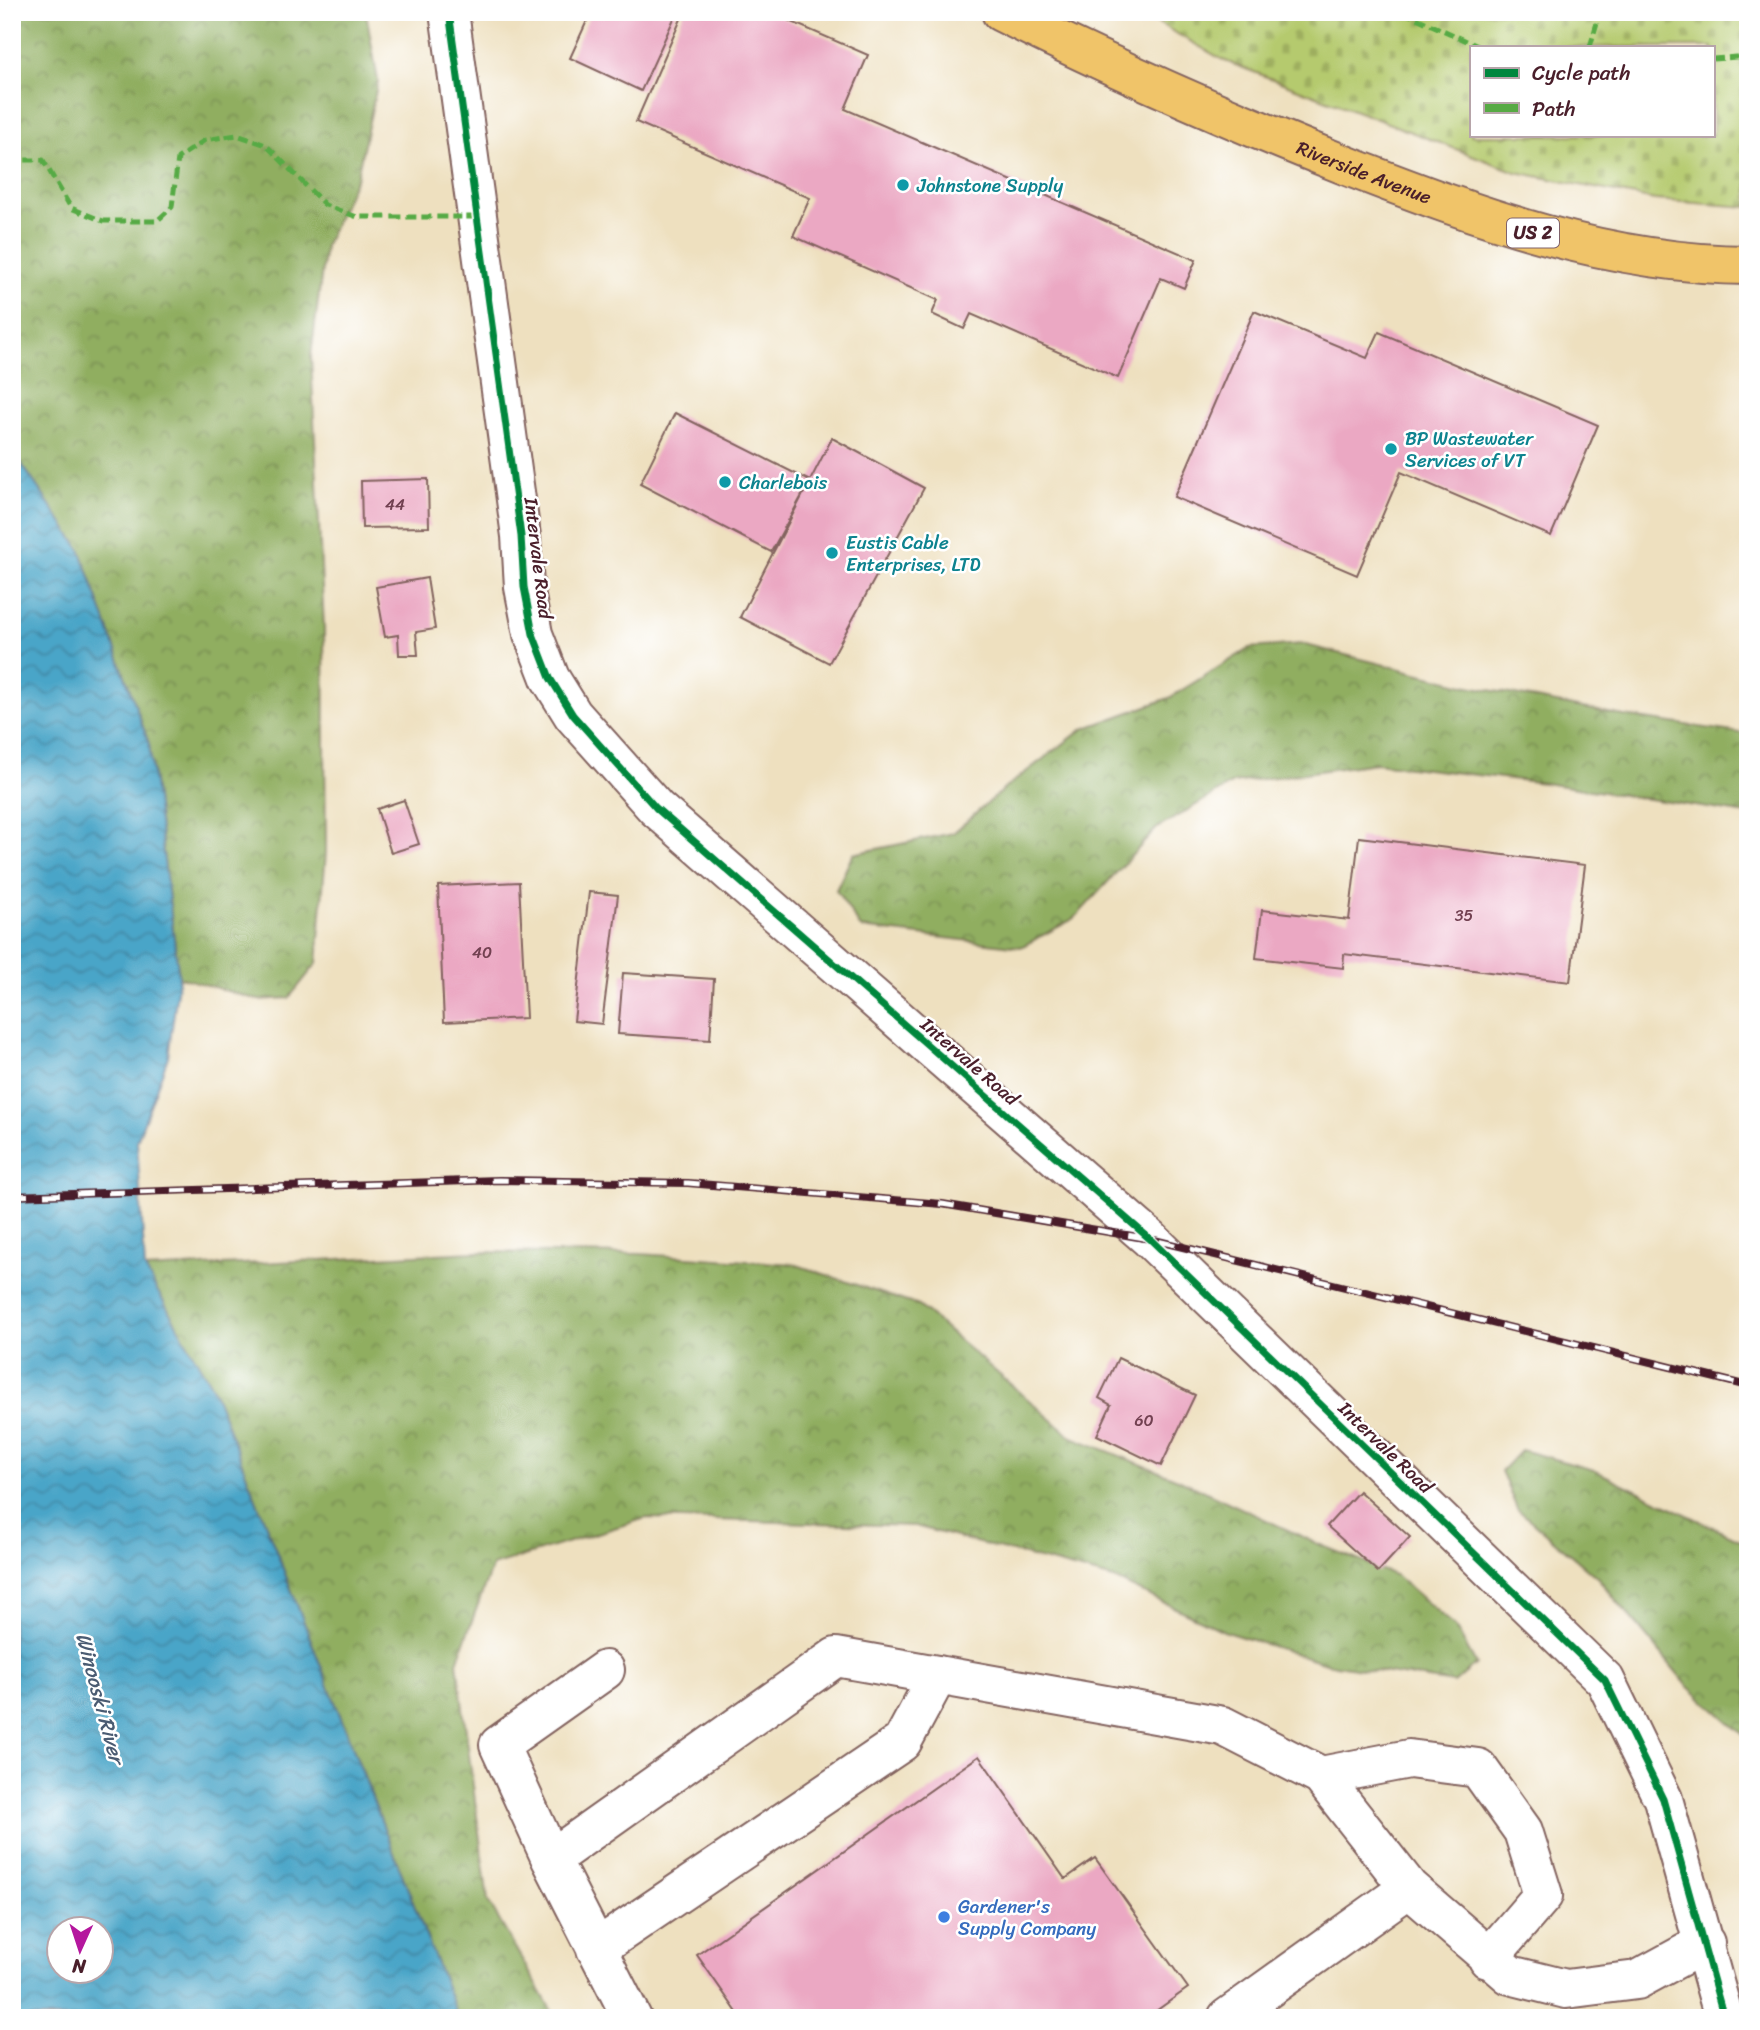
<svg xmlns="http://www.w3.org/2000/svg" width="1760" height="2030" font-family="Sriracha,sans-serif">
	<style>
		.forest { fill: url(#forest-crowns); stroke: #6d6646; stroke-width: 2 }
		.cemetery { fill: url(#cemetery-stones); stroke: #80744c; stroke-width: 2; fill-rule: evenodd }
		.water { fill: url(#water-waves); stroke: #4a627a; stroke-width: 2; fill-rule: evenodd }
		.building { fill: #eba8c3 }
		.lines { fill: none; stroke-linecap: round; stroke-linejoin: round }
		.minor-casing { stroke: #83635f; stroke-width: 42 }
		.major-casing { stroke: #83635f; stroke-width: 42 }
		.minor { stroke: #fff; stroke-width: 38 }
		.major { stroke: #f0c469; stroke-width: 38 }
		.rail-casing { stroke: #4a1f2b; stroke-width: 8 }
		.rail { stroke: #fff; stroke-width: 5; stroke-dasharray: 16; stroke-linecap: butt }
		.quiet { stroke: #57aa44; stroke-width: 5; stroke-dasharray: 10 5; stroke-linecap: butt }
		.cycleway-casing { stroke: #fff; stroke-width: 11 }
		.cycleway { stroke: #00873e; stroke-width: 7 }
		.culture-dot { fill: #0f9aa8; stroke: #fff; stroke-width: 2.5 }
		.shop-dot { fill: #3f7fe0; stroke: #fff; stroke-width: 2.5 }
		.labels { text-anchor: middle; stroke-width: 5; stroke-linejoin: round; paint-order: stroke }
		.number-label { font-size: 16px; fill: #724151 }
		.shield { fill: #fff; stroke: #80626b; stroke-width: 2 }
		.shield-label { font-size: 18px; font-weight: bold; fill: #4a1f2b }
		.street-label { font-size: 19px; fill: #4a1f2b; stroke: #fff }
		.culture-label { font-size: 19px; fill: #0d838f; stroke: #fff; text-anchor: start }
		.shop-label { font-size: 19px; fill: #366cbe; stroke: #fff; text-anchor: start }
		.water-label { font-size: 21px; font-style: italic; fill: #4a5b72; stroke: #fff }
	</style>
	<defs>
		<pattern id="forest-crowns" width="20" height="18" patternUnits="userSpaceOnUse" patternTransform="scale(1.75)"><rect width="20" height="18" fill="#90ae61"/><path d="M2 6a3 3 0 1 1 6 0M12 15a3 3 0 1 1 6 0" fill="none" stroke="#788d50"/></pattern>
		<pattern id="cemetery-stones" width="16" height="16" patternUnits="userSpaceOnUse" patternTransform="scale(1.75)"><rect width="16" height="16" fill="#b5ca6e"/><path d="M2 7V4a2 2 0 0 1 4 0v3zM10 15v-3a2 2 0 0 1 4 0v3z" fill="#9dad5f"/></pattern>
		<pattern id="water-waves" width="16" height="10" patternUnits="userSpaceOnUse" patternTransform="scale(1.75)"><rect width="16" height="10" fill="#4aa5c8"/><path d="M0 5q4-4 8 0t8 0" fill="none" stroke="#4086a3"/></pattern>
	</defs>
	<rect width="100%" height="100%" fill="#fff"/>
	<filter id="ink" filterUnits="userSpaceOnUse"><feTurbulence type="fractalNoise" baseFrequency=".0143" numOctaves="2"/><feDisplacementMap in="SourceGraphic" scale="14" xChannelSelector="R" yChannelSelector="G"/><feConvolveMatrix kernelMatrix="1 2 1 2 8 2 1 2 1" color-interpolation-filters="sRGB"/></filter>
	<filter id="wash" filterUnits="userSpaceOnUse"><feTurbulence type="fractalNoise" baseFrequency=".00686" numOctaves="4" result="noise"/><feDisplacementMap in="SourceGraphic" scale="28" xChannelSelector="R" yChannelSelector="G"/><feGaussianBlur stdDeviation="1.57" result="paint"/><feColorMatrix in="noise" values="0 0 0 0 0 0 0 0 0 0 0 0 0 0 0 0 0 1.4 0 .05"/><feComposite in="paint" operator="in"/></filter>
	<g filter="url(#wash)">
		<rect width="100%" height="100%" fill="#eee0bf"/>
		<path class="forest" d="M12 12H366L378 81 357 176 325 246 311 356 324 628 326 852 317 963 289 998 258 1000 179 977 149 744 80 549 12 450Z
			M1302 644 1464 685 1624 716 1748 734V814L1544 783 1376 763 1233 783 1156 829 1075 918 1021 947 861 928 836 890 853 854 953 833 1010 784 1083 729 1169 698 1250 648Z
			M474 1252 640 1254 794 1264 919 1306 1072 1437 1178 1479 1318 1544 1397 1576 1455 1627 1476 1664 1454 1683 1329 1664 1226 1632 1114 1579 915 1526 646 1518 492 1566 457 1662 488 1901 556 2018H458L213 1389 145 1269Z
			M1521 1450 1594 1470 1748 1544V1739L1687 1685 1598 1578 1517 1509 1501 1471Z"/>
		<path class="cemetery" d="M1139 12H1748V207L1655 200 1516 172 1225 61ZM1471 47H1713V135H1471Z"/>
		<path class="water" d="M12 450 80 549 149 744 179 977 168 1057 137 1141 145 1269 213 1389 458 2018H12ZM60 1928H102V1970H60Z"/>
		<g id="blocks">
			<path class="building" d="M591 12H677L641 91 570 58Z
				M684 12H769L868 55 845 109 1196 260 1184 288 1161 278 1118 378 971 314 964 329 932 314 938 300 793 236 810 198 636 122Z
				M1254 311 1367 358 1379 332 1598 425 1551 536 1401 472 1357 575 1174 497Z
				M675 413 810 481 771 552 640 484Z
				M832 438 924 488 829 663 740 617Z
				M428 479 429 527 362 528 361 481Z
				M427 578 435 629 416 632 418 655H399L398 635 385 637 376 587Z
				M404 800 419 844 391 853 377 809Z
				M1359 837 1585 865 1570 982 1344 954 1343 968 1256 958 1262 910 1349 920Z
				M519 882 526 1018 444 1022 438 886Z
				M589 892 618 895 602 1024 574 1021Z
				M623 973 714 979 710 1040 618 1034Z
				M1118 1358 1195 1395 1161 1466 1097 1435 1111 1405 1099 1398Z
				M1359 1491 1410 1537 1378 1572 1327 1526Z
				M979 1756 1065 1879 1095 1858 1188 1988 1146 2018H741L697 1955Z"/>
		</g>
	</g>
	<g filter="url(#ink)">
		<use href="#blocks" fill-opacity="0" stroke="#83635f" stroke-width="2"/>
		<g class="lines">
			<g class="minor-casing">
				<path id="minor" d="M449 12 521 536 524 587 533 634 550 678 573 715 656 808 1150 1239 1605 1680 1663 1799 1724 2018
					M1321 1776 1409 1759 1478 1768 1523 1831 1543 1895 1488 1959
					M551 1859 499 1745 605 1670
					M596 1949 902 1742 938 1675
					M632 2018 551 1859 836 1657 1223 1726 1321 1776 1409 1888 1510 1975 1566 1989 1637 1980 1705 1943
					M1227 2018 1409 1888"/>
			</g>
			<g class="major-casing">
				<g id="major">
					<path id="s1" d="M1001 12C1115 69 1231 120 1350 167 1479 217 1607 264 1748 265"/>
				</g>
			</g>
			<use href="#minor" class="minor"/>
			<use href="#major" class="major"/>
			<g class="rail-casing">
				<path id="rail" d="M12 1196 499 1180 688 1183 942 1204 1150 1239 1748 1386"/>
			</g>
			<use href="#rail" class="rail"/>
			<path class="quiet" d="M1403 12 1480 47
				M1590 47 1600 12
				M1713 59 1748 56
				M12 165 18 160H43L71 208 103 221H157L172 207 178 158 205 140 237 135 266 145 325 205 357 217H476"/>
			<g class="cycleway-casing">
				<path id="cycleway" d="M449 12 521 536 524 587 533 634 550 678 573 715 656 808 1150 1239 1605 1680 1663 1799 1724 2018"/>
			</g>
			<use href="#cycleway" class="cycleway"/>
		</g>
	</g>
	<g class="culture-dot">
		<circle cx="903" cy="185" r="7"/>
		<circle cx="1391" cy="449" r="7"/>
		<circle cx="725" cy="482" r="7"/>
		<circle cx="832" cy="553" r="7"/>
	</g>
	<circle class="shop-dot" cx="944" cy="1917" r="7"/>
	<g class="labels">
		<g class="number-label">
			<text x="395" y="510">44</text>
			<text x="1464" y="921">35</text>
			<text x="482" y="958">40</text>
			<text x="1144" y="1426">60</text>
		</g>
		<rect class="shield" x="1507" y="218.5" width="52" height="29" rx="5"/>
		<g class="shield-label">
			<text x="1533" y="239">US 2</text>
		</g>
		<g class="street-label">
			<text dy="7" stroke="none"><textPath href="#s1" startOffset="397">Riverside Avenue</textPath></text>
			<text transform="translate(539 558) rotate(83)" y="7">Intervale Road</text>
			<text transform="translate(970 1061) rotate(41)" y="7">Intervale Road</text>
			<text transform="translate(1386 1447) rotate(44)" y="7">Intervale Road</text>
		</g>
		<g class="culture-label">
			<text x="917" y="192">Johnstone Supply</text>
			<text x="1405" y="445">BP Wastewater<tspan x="1405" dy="22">Services of VT</tspan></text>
			<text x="739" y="489">Charlebois</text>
			<text x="846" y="549">Eustis Cable<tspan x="846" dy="22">Enterprises, LTD</tspan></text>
		</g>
		<g class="shop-label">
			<text x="958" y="1913">Gardener's<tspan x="958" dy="22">Supply Company</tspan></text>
		</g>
		<g class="water-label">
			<text transform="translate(100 1698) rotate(75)" y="7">Winooski River</text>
		</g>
	</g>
	<rect width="1760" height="2030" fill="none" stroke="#fff" stroke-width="42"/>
	<rect x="1470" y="46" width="245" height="91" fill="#ffffff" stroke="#b7a5aa" stroke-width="2"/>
	<rect x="1484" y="68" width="35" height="10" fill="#00873e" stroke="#b7a5aa" stroke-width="2"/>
	<text x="1532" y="80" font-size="21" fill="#4a1f2b">Cycle path</text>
	<rect x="1484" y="103" width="35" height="10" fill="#57aa44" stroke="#b7a5aa" stroke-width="2"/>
	<text x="1532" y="116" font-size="21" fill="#4a1f2b">Path</text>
	<g transform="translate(80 1950) rotate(183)"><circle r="33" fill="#ffffff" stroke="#b7a5aa" stroke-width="2"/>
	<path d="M0-5L12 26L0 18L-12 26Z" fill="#b5179e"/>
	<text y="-10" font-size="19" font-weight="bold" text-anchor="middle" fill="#4a1f2b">N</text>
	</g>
</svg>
